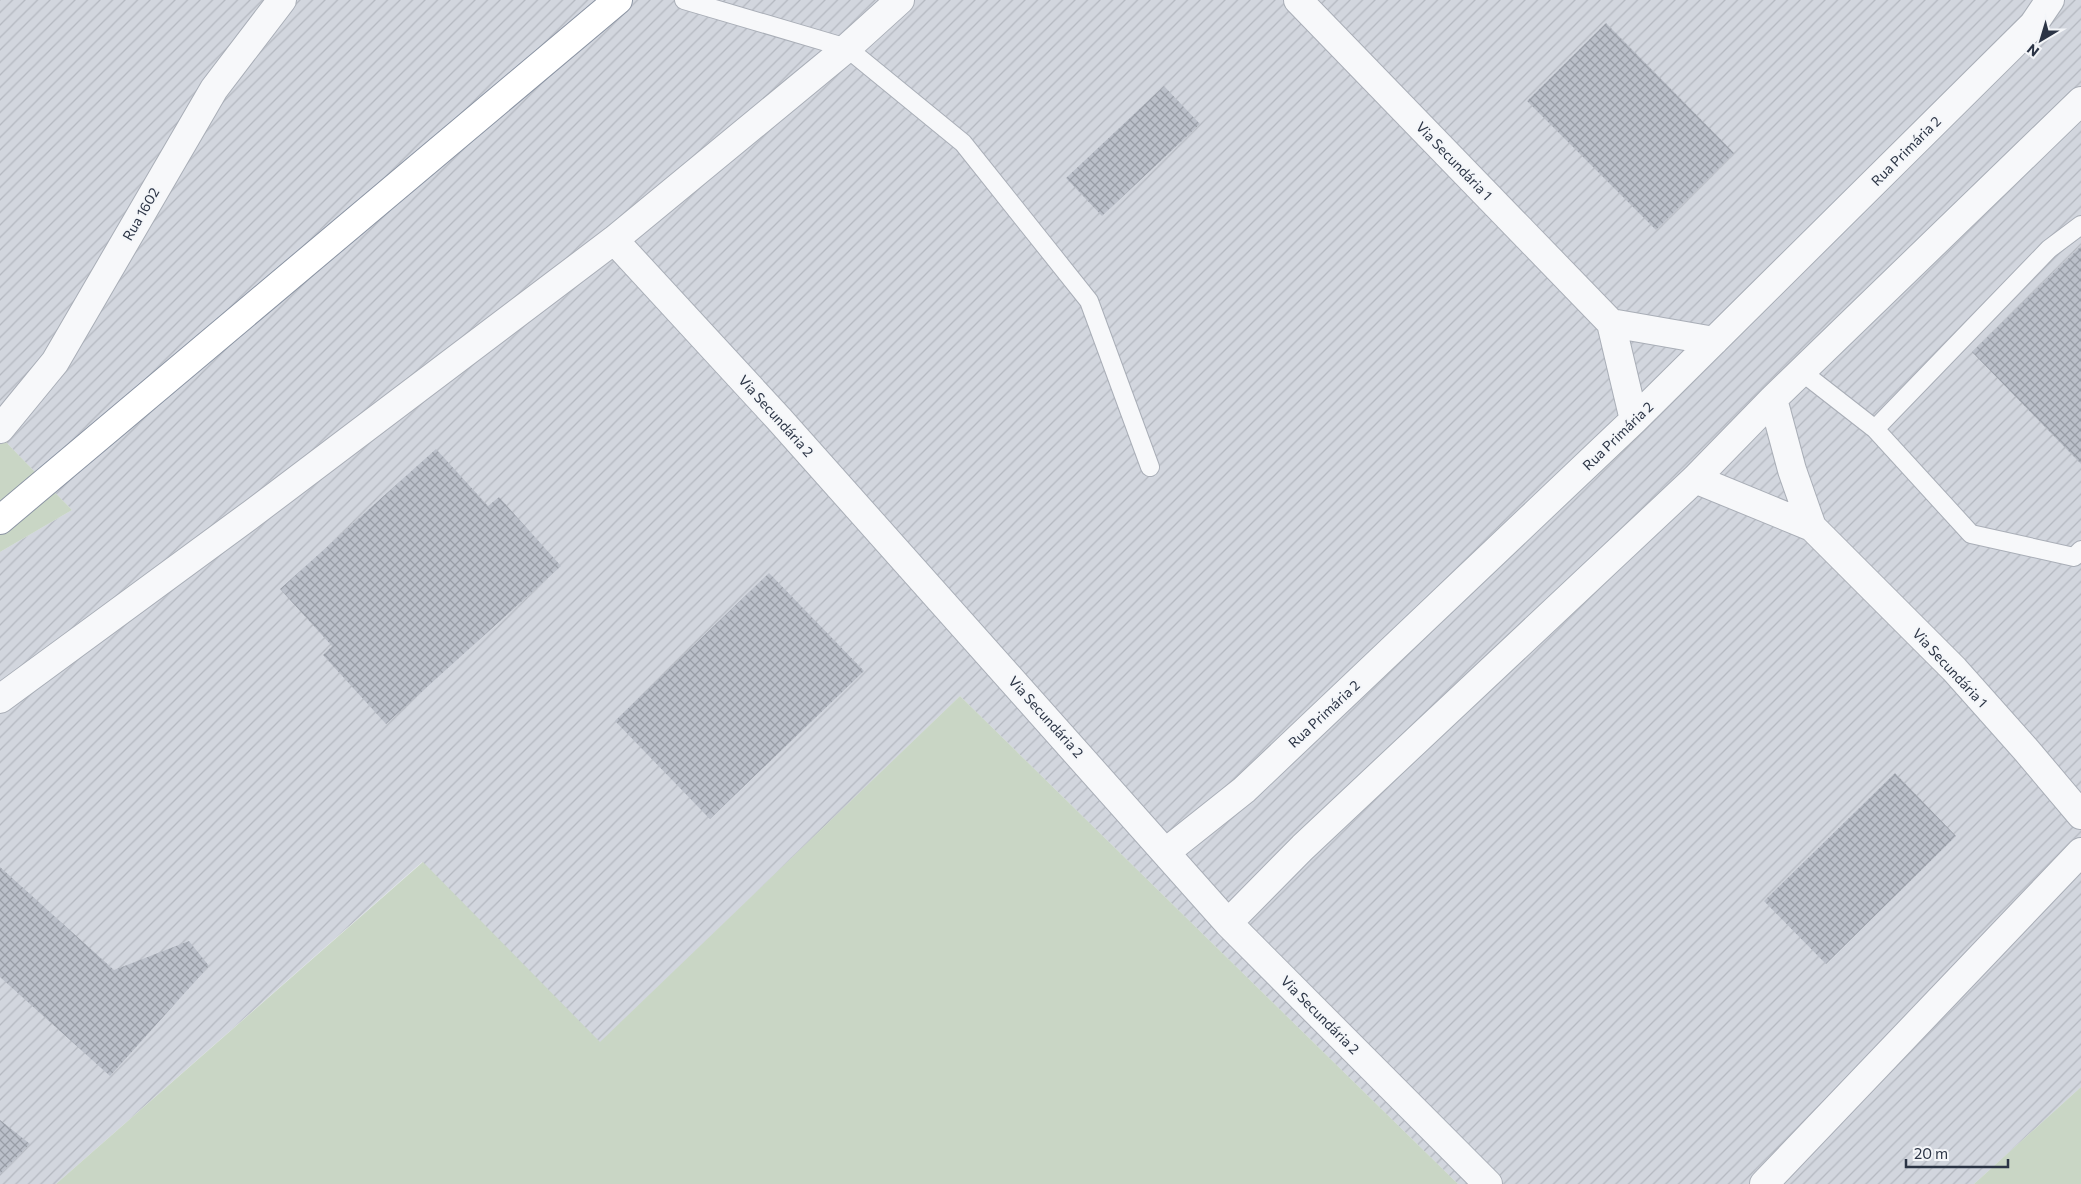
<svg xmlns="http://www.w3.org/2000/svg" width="2081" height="1184" font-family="Commissioner,sans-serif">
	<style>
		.industrial { fill: url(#industrial-furrows) }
		.green { fill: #c9d6c5 }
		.building { fill: url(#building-cross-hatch) }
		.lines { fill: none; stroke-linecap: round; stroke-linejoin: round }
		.lane-casing { stroke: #a9aeb7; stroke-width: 20 }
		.street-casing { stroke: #a9aeb7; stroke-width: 30 }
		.highway-casing { stroke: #8b94a3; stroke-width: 30 }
		.lane { stroke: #f7f8fa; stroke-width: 18 }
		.street { stroke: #f7f8fa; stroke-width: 28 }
		.highway { stroke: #fff; stroke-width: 28 }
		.labels { text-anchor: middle; stroke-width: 4; stroke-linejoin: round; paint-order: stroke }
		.street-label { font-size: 14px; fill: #2b3445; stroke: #f4f6f9 }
	</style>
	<defs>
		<pattern id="industrial-furrows" width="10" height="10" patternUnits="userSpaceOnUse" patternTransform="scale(1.25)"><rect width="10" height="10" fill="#d2d6de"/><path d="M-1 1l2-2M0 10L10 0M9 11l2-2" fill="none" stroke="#b4b8c0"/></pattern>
		<pattern id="building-cross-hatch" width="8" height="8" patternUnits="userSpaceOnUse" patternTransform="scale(1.25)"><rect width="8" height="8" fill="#bbc0ca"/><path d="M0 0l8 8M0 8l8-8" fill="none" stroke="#989da6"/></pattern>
	</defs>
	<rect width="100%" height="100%" fill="#e4e7ec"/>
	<path class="industrial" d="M0 0H2081V1087L1974 1184H1458L960 696 600 1043 422 862 56 1184H0V552L72 510 0 436Z"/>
	<path class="green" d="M0 436 72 510 0 552Z
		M960 696 1458 1184H56L423 862 600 1042Z
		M2081 1087V1184H1974Z"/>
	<path class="building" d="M1606 23 1734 153 1656 230 1527 101Z
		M1164 86 1200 124 1102 216 1066 178Z
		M2081 246V464L1972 352Z
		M436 449 488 506 499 497 561 566 386 724 323 655 332 646 280 589Z
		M769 573 864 671 710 819 615 721Z
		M1895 773 1956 836 1826 964 1764 901Z
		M0 867 114 970 189 941 209 966 110 1076 0 977Z
		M0 1120 30 1144 0 1174Z"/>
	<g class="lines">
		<g class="lane-casing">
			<path id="lane" d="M684 0 847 48 963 143 1089 301 1150 467
				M1802 372 1875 429 1971 534 2074 557 2081 550
				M1875 429 2049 249 2081 225"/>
		</g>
		<g class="street-casing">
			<path id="street" d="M1298 0 1611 323 1634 420
				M614 240 779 419 1228 923 1488 1184
				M1611 323 1714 341
				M1773 399 1792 470 1812 527
				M0 429 55 362 214 89 282 0
				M1695 479 1812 527 1954 669 2027 751 2081 815
				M0 699 253 513 614 240 847 48 900 0
				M1166 852 1244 790 1634 420 2033 25 2050 0
				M1228 923 1303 847 1695 479 1773 399 2081 101
				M1764 1184 2081 852"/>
		</g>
		<g class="highway-casing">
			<path id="highway" d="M0 520 618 0"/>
		</g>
		<use href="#lane" class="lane"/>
		<use href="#street" class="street"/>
		<use href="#highway" class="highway"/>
	</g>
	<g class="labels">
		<g class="street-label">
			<text transform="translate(1906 151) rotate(-45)" y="5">Rua Primária 2</text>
			<text transform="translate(1454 161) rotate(46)" y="5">Via Secundária 1</text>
			<text transform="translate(141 214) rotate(-60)" y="5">Rua 1602</text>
			<text transform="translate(776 416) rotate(48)" y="5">Via Secundária 2</text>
			<text transform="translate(1618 436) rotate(-44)" y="5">Rua Primária 2</text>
			<text transform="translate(1950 668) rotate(47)" y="5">Via Secundária 1</text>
			<text transform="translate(1324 714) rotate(-43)" y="5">Rua Primária 2</text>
			<text transform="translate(1046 717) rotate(48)" y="5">Via Secundária 2</text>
			<text transform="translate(1320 1015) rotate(45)" y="5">Via Secundária 2</text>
		</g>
	</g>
	<g transform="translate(2041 40) rotate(218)" stroke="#f4f6f9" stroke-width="4" paint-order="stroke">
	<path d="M0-4L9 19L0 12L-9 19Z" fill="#2b3445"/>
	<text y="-8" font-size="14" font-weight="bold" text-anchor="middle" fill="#2b3445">N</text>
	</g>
	<path d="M1906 1159v8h102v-8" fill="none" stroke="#2b3445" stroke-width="2.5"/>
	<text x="1914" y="1159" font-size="15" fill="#2b3445" stroke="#f4f6f9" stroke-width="4" paint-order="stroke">20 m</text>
</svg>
